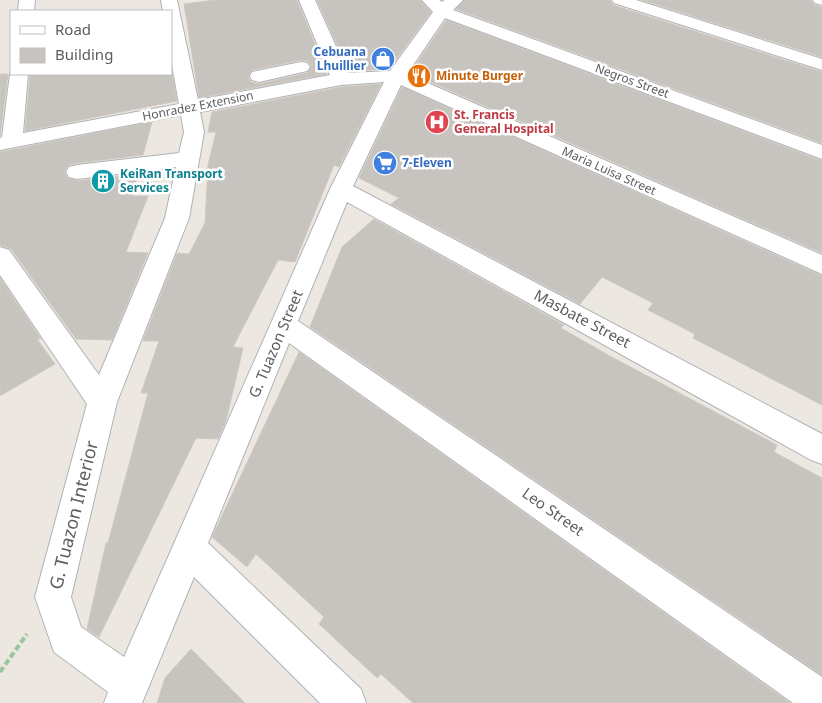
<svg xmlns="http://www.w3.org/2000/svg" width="822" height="703" font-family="'Noto Sans',sans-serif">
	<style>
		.building { fill: #c7c3be; stroke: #d0c9c0; fill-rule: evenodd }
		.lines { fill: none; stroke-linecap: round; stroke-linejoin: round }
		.minor-casing { stroke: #afb3b6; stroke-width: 2 }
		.path { stroke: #9ac5a1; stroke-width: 4; stroke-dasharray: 6 3; stroke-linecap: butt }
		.minor { fill: #fff; fill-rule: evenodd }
		.labels { text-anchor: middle; stroke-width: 5; stroke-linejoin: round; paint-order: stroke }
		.far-shop-label { font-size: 12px; font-weight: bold; fill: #366cbe; stroke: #fff; text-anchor: end }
		.far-food-label { font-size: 12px; font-weight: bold; fill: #c56008; stroke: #fff; text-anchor: start }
		.far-street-label { font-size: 12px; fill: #5a5e61; stroke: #fff }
		.far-health-label { font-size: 12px; font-weight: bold; fill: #be3a42; stroke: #fff; text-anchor: start }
		.far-culture-label { font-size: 12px; font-weight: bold; fill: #0d838f; stroke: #fff; text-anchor: start }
		.street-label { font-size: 15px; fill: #5a5e61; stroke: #fff }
		.near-street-label { font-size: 18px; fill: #5a5e61; stroke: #fff }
	</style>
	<rect width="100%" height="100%" fill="#ece8e1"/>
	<path class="building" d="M215 0H297L327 74 199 98 184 4ZM301 60 307 61 312 66 307 73 259 84 251 82 248 77 252 70Z
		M317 0H420L431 12 389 69 349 71Z
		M465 0H610L613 5 822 72V143L456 9Z
		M642 0H811L814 5 822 7V57Z
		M446 20 822 161V253L410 73Z
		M0 74H8L0 136Z
		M30 74H172L177 101 25 131Z
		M381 84 339 167 334 165 295 262 278 260 233 347 243 348 226 421 218 439 196 438 99 637 87 629 106 543H108L148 393H141L159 341H143L177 253 189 254 205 223 208 165 216 132H208L212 112 341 87Z
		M402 87 822 276V405L693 338 695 334 648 310 653 303 602 277 580 304 391 204 399 198 359 178Z
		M152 122 143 155 77 163 69 165 64 171 67 178 77 181 138 174 132 196H148L126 252 148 253 112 340 76 339 11 249 0 245V152Z
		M374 219 564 325 561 328 608 355 777 445 774 452 822 478V675L310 327 342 247Z
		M0 278 41 339H37L55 364 0 396Z
		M299 352 790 703H413L381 674 377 678 319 624 324 617 256 554 247 567 212 537Z
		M191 649 245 703H157L165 678Z"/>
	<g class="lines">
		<g class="minor-casing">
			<path id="minor" d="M19 0H35L34 11H18Z
				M161 0H177L198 100 330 75 299 0H315L348 73 390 71 433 12 422 0H439L442 2 445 0H463L453 10 822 145V159L445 18 407 74 822 255V274L401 85 353 186 822 434V464L811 460 347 202 298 321 822 677V703H793L289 343 208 543 361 689 366 703H320L194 577 142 703H104L108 692 54 652 35 597 87 404 0 275V247L9 250 99 375 165 218 176 167 77 179 69 177 66 172 69 167 77 165 179 153 184 132 181 115 0 150V138L2 137 10 74 11 72V74H28L23 133 179 104 171 59V11H163ZM384 82 330 189 124 657 81 627 71 597 117 402 189 218 204 132 200 112 341 85Z
				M612 0H636L822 59V70L614 3Z
				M813 0H822V5L815 3Z
				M301 62 307 63 310 67 307 71 259 82 252 80 250 76 252 72Z"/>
		</g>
		<path class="path" d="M0 672 27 634"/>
		<use href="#minor" class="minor"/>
	</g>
	<defs>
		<g id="shop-disc" transform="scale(1.25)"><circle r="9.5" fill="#3f7fe0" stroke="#fff"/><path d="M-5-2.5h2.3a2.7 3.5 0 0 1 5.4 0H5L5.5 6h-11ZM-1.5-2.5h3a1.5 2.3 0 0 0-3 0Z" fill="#fff"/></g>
		<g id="restaurant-disc" transform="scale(1.25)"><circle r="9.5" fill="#e8710a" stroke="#fff"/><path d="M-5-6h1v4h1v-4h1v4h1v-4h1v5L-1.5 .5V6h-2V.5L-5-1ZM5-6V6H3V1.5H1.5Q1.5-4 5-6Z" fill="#fff"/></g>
		<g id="hospital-disc" transform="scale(1.25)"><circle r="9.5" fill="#e0444e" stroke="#fff"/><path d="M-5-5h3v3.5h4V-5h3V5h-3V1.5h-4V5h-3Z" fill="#fff"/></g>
		<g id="supermarket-disc" transform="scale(1.25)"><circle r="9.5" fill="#3f7fe0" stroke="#fff"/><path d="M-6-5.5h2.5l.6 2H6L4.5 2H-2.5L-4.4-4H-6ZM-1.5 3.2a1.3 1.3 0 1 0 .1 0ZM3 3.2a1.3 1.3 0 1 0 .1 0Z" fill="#fff"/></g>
		<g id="building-disc" transform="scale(1.25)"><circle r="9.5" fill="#0f9aa8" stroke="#fff"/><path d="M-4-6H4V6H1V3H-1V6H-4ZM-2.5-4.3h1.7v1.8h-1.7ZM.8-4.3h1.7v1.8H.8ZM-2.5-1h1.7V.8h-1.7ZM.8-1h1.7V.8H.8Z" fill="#fff"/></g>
	</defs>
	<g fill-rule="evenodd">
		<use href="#shop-disc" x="383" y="59"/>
		<use href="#restaurant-disc" x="419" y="76"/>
		<use href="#hospital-disc" x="437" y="122"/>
		<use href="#supermarket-disc" x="385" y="163"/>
		<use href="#building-disc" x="103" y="181"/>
	</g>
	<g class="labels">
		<g class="far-shop-label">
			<text x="366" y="56">Cebuana<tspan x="366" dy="14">Lhuillier</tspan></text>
			<text x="402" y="167" text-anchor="start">7-Eleven</text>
		</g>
		<g class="far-food-label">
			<text x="436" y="80">Minute Burger</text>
		</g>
		<g class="far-street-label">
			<text transform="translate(632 81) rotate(20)" y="4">Negros Street</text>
			<text transform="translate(198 106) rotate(-11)" y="4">Honradez Extension</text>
			<text transform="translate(609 171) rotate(24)" y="4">Maria Luisa Street</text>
		</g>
		<g class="far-health-label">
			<text x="454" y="119">St. Francis<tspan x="454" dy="14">General Hospital</tspan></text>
		</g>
		<g class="far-culture-label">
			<text x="120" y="178">KeiRan Transport<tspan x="120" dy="14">Services</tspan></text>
		</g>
		<g class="street-label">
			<text transform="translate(582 319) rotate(28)" y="5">Masbate Street</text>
			<text transform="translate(276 344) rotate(-67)" y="5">G. Tuazon Street</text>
			<text transform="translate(553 512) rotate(35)" y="5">Leo Street</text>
		</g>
		<g class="near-street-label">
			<text transform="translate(74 515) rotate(-76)" y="6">G. Tuazon Interior</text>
		</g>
	</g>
	<rect x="10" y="10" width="162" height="65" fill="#ffffff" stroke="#bdbfc0"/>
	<rect x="20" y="26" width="25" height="8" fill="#ffffff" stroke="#bdbfc0"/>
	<text x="55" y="35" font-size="15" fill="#5a5e61">Road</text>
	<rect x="20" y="48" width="25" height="15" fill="#c7c3be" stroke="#bdbfc0"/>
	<text x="55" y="60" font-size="15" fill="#5a5e61">Building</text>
</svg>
